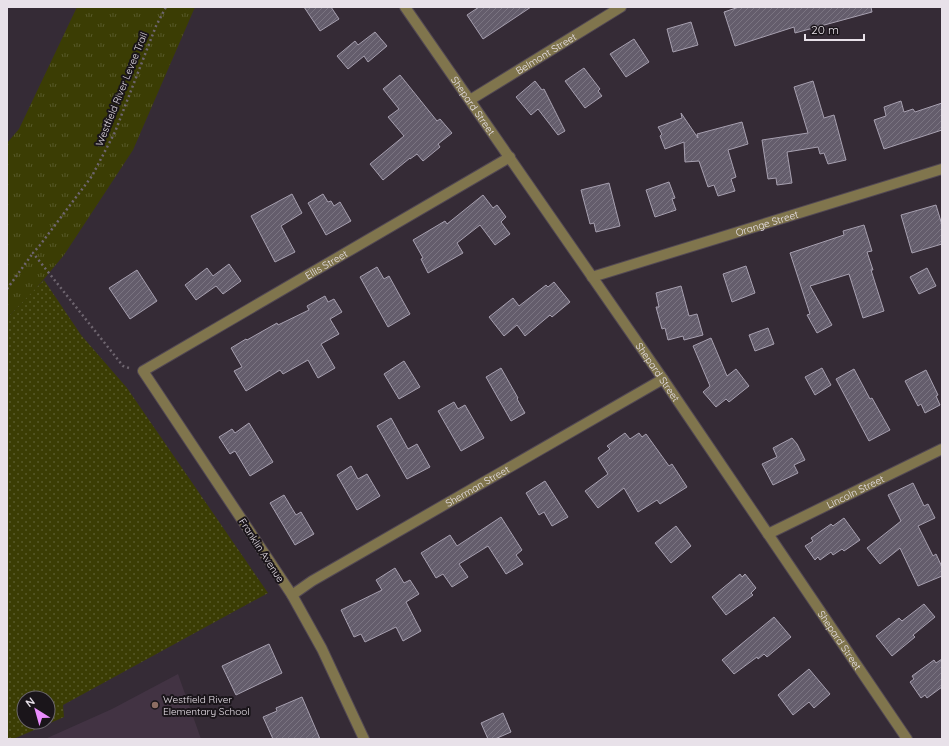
<svg xmlns="http://www.w3.org/2000/svg" width="949" height="746" font-family="Quicksand,sans-serif">
	<style>
		.built { fill: #423343 }
		.grass { fill: url(#grass-tufts) }
		.park { fill: url(#park-dots); fill-rule: evenodd }
		.building { fill: url(#building-hatch); stroke: #a7a0b0 }
		.lines { fill: none; stroke-linecap: round; stroke-linejoin: round }
		.minor-casing { stroke: #524853; stroke-width: 12 }
		.path { stroke: #6e656f; stroke-width: 2.5; stroke-dasharray: 2 3; stroke-linecap: butt }
		.minor { stroke: #80754d; stroke-width: 10 }
		.education-dot { fill: #8d6e63; stroke: #1a151a; stroke-width: 1.5 }
		.labels { text-anchor: middle; stroke-width: 4; stroke-linejoin: round; paint-order: stroke }
		.street-label { font-size: 10px; fill: #e8e1e9; stroke: #1a151a }
		.poi-label { font-size: 10px; fill: #e8e1e9; stroke: #1a151a; text-anchor: start }
	</style>
	<defs>
		<pattern id="grass-tufts" width="24" height="20" patternUnits="userSpaceOnUse"><rect width="24" height="20" fill="#3b3d04"/><path d="M3 7l-1-3M5 7V3M7 7l1-3M15 17l-1-3M17 17v-4M19 17l1-3" fill="none" stroke="#575929"/></pattern>
		<pattern id="park-dots" width="8" height="8" patternUnits="userSpaceOnUse"><rect width="8" height="8" fill="#3b3d04"/><path d="M2 2h.1M6 6h.1" fill="none" stroke="#575929" stroke-width="1.8" stroke-linecap="round"/></pattern>
		<pattern id="building-hatch" width="6" height="6" patternUnits="userSpaceOnUse"><rect width="6" height="6" fill="#645d6c"/><path d="M-1 1l2-2M0 6l6-6M5 7l2-2" fill="none" stroke="#7a7481"/></pattern>
	</defs>
	<rect width="100%" height="100%" fill="#352b36"/>
	<path class="built" d="M178 674 201 739H45L112 709Z"/>
	<path class="grass" d="M77 7H195L133 150 64 255 34 291 7 318V143L19 129Z"/>
	<path class="park" d="M44 280 81 335 127 388 268 593 63 705 64 717 18 737 12 739H7V318ZM24 698H48V722H24Z"/>
	<path class="building" d="M304 7H331L339 19 320 31Z
		M479 7H531L483 39 467 15Z
		M739 7H871L872 12 795 33 794 27 735 46 724 12Z
		M691 22 698 45 673 52 667 29Z
		M375 32 387 46 368 62 364 56 348 69 337 56 355 41 358 45Z
		M634 39 649 62 626 77 610 54Z
		M584 68 600 89 598 91 602 96 585 108 565 81Z
		M400 75 437 121 440 119 452 133 438 144 440 147 423 161 417 154 410 159V158L383 180 370 164 404 136 388 117 399 109 383 89Z
		M535 81 542 90 544 89 565 131 558 135 538 109 531 115 516 97Z
		M813 81 824 118 834 115 846 160 828 164 824 153 820 154 818 147 787 152 792 183 777 185 776 178 768 179 762 140 808 133 794 87Z
		M901 101 904 112 913 109 915 112 942 103V130L884 149 874 120 886 116 884 107Z
		M681 113 698 138 697 134 742 122 748 144 728 150 736 177 731 179 735 191 718 196 714 185 708 187 699 161 685 162 684 142 665 149 660 136 662 134 658 127 682 118Z
		M669 182 675 198 672 199 676 210 655 217 646 190Z
		M609 183 620 226 596 232 594 223 590 224 581 190Z
		M292 194 302 213 281 226 295 252 275 262 251 216Z
		M323 194 328 202 331 201 334 206 340 202 351 221 326 235 308 203Z
		M483 195 493 208 497 205 506 217 501 222 510 234 495 245 480 225 457 243 463 253 428 273 421 259 423 258 413 240 445 221 447 224Z
		M936 205 942 225V244L912 253 901 215Z
		M864 225 872 251 867 252 873 270H871L884 311 863 318 849 274 810 286 832 325 817 333 807 315 810 314 790 253 844 235 843 231Z
		M229 264 241 281 223 294 216 286 196 300 185 285 207 268 213 276Z
		M746 266 755 293 732 302 723 274Z
		M377 267 384 279 389 276 410 314 388 327 360 277Z
		M927 268 936 286 919 294 910 277Z
		M137 270 157 301 130 319 109 288Z
		M554 282 570 302 552 317 550 315 525 336 517 325 504 336 489 317 513 298 519 306 546 285 548 287Z
		M681 286 689 316 697 314 703 335 684 340 683 336 668 340 665 328 662 329 656 307H659L656 293Z
		M325 296 328 302 334 299 342 312 330 319 339 334 321 344 335 368 318 378 308 360 283 374 280 370 246 391 234 371 242 367 231 348 246 339 247 340 277 323 278 325 309 310 307 306Z
		M768 328 774 344 755 351 749 335Z
		M711 338 727 376 736 369 749 386 729 402 726 399 716 407 703 392 710 386 693 346Z
		M404 361 420 387 399 399 384 374Z
		M501 368 518 398 517 399 525 413 511 421 486 377Z
		M822 368 831 385 815 395 805 377Z
		M854 369 870 399 872 398 890 430 869 441 836 379Z
		M926 370 938 395 936 396 940 405 925 413 921 404 918 406 905 381Z
		M454 402 458 409 465 405 484 438 461 451 438 411Z
		M391 418 408 449 417 444 430 467 407 479 377 426Z
		M249 423 273 462 250 476 235 451 230 454 219 437 232 429 235 433Z
		M625 433 630 439 639 433 642 437 646 434 669 466 672 464 687 487 660 504 657 500 638 512 624 488 598 508 585 491 608 474 598 458 610 449 607 446Z
		M792 438 797 444 805 460 794 465 798 473 773 485 762 464 777 457 773 448Z
		M351 466 358 479 367 474 380 496 357 510 337 475Z
		M545 481 568 517 552 526 544 512 539 515 526 493Z
		M913 483 924 506 928 504 935 518 918 526 933 556 936 554 942 567V576L918 586 900 548 880 564 867 548 901 521 888 495Z
		M284 495 296 515 301 512 314 534 295 545 270 503Z
		M501 517 522 550 516 555 523 564 506 574 488 546 459 564 468 577 452 587 443 574 436 578 421 553 450 535 457 546Z
		M844 518 860 540 844 551 842 549 833 555 831 552 820 560 818 557 815 560 805 546 813 541 811 538 831 524 833 526Z
		M676 526 691 546 671 563 655 543Z
		M395 568 404 583 410 580 419 594 406 602 421 631 403 641 396 627 365 642 361 634 354 637 341 610 382 590 376 580Z
		M740 574 742 577 745 574 756 588 751 593 753 595 726 615 712 597Z
		M924 604 935 617 913 635 915 637 892 656 876 636 899 618 902 621Z
		M774 617 791 637 767 657 764 654 758 659 757 657 734 674 722 660Z
		M269 644 282 673 236 695 222 666Z
		M942 659V687L927 698 925 695 921 698 910 682 914 679 912 676 934 660 936 663Z
		M809 669 830 694 814 708 809 702 793 715 778 695Z
		M302 697 320 739H273L263 717 277 711 276 708Z
		M503 713 511 732 495 739H488L481 723Z"/>
	<g class="lines">
		<g class="minor-casing">
			<g id="minor">
				<path id="s1" d="M405 7 663 379 907 739"/>
				<path id="s2" d="M470 100 621 7"/>
				<path id="s3" d="M592 277 942 169"/>
				<path id="s4" d="M768 534 942 449"/>
				<path id="s5" d="M292 595 312 581 663 379"/>
				<path id="s6" d="M364 739 322 649 292 595 143 371 510 157"/>
			</g>
		</g>
		<path class="path" d="M7 289 33 253
			M129 368 123 366 33 253 40 245 92 176 115 132 156 26 166 7"/>
		<use href="#minor" class="minor"/>
	</g>
	<circle class="education-dot" cx="155" cy="705" r="4"/>
	<g class="labels">
		<g class="street-label">
			<text dy="4" stroke="none"><textPath href="#s2" startOffset="89">Belmont Street</textPath></text>
			<text transform="translate(121 89) rotate(-68)" y="4">Westfield River Levee Trail</text>
			<text dy="4" stroke="none"><textPath href="#s1" startOffset="120">Shepard Street</textPath></text>
			<text dy="4" stroke="none"><textPath href="#s3" startOffset="183">Orange Street</textPath></text>
			<text dy="4" stroke="none"><textPath href="#s6" startOffset="642">Ellis Street</textPath></text>
			<text dy="4" stroke="none"><textPath href="#s1" startOffset="444">Shepard Street</textPath></text>
			<text dy="4" stroke="none"><textPath href="#s5" startOffset="215">Sherman Street</textPath></text>
			<text dy="4" stroke="none"><textPath href="#s4" startOffset="97">Lincoln Street</textPath></text>
			<text transform="translate(262 550) rotate(57)" y="4">Franklin Avenue</text>
			<text dy="4" stroke="none"><textPath href="#s1" startOffset="768">Shepard Street</textPath></text>
		</g>
		<g class="poi-label">
			<text x="163" y="703">Westfield River<tspan x="163" dy="12">Elementary School</tspan></text>
		</g>
	</g>
	<rect width="949" height="746" fill="none" stroke="#e8e1e9" stroke-width="16"/>
	<g transform="translate(36 710) rotate(323)"><circle r="19" fill="#1a151a" stroke="#6c676d"/>
	<path d="M0-3L7 15L0 10L-7 15Z" fill="#ea8dfd"/>
	<text y="-6" font-size="11" font-weight="bold" text-anchor="middle" fill="#e8e1e9">N</text>
	</g>
	<path d="M805 34v6h59v-6" fill="none" stroke="#e8e1e9" stroke-width="2"/>
	<text x="811" y="34" font-size="12" fill="#e8e1e9" stroke="#1a151a" stroke-width="3" paint-order="stroke">20 m</text>
</svg>
